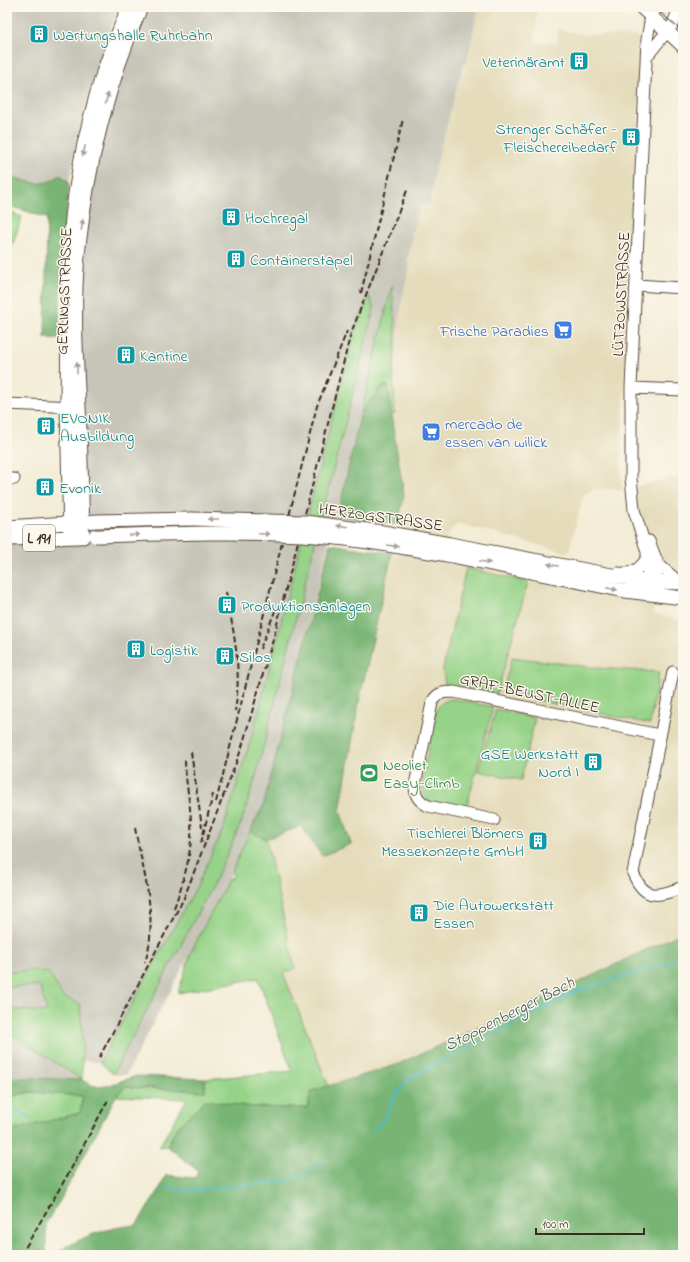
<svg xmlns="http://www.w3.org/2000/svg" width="690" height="1262" font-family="'Indie Flower',sans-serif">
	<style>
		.built { fill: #e4dbba; fill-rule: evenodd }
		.industrial { fill: #c6c5b8 }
		.green { fill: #96d388; stroke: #687e53 }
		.forest { fill: #78b574; stroke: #5a7049 }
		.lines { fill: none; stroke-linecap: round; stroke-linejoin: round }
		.stream { stroke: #4fbcc9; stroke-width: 2 }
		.minor-casing { stroke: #57473a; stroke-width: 13 }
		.major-casing { stroke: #57473a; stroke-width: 15 }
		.minor { stroke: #fff; stroke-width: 11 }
		.major { stroke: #fff; stroke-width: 13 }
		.tram { stroke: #3b2a1e; stroke-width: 1 }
		.rail { stroke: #3b2a1e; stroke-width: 2; stroke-dasharray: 6 3; stroke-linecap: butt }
		.major-bridge-casing { stroke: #57473a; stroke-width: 15; stroke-linecap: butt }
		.major-bridge { stroke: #fff; stroke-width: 13 }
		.oneway { fill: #a79f9a }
		.labels { text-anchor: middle; stroke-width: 3; stroke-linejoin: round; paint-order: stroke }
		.shield { fill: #fbf7ec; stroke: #75685c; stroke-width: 1 }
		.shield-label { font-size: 15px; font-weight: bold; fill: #3b2a1e }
		.culture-label { font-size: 16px; fill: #0d838f; stroke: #fbf7ec; text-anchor: start }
		.street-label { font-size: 16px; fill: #3b2a1e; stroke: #fbf7ec }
		.shop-label { font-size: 16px; fill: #366cbe; stroke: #fbf7ec; text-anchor: end }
		.leisure-label { font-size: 16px; fill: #27864d; stroke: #fbf7ec; text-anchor: start }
		.water-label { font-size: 17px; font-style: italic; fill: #425d5a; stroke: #fbf7ec }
	</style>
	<rect width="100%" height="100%" fill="#fbf7ec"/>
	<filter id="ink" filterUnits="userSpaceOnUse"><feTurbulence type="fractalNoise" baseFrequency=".025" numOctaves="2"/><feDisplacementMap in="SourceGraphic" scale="8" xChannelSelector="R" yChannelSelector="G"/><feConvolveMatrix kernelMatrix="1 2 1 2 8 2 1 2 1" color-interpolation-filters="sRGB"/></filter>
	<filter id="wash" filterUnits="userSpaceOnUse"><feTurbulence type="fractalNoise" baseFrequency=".012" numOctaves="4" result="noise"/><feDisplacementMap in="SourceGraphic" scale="16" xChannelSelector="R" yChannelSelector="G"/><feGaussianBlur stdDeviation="0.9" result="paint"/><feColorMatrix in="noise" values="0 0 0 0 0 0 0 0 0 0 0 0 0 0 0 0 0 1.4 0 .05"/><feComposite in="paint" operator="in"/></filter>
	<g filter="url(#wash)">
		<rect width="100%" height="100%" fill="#f3edd7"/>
		<path class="built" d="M479 7H537L535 42 557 43 558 29 588 36 590 34 639 36V43H642L621 466 622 490 594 488 584 495 568 553 464 525H457L452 529 448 535 441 562 461 566 592 573 648 583 654 614 683 621V931L573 985 396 1065 329 1087 283 972 295 969 266 839 301 826 322 856 351 843 340 811 359 702 392 553 399 554 404 526V522L399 521 404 495 391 415 395 414 393 376 402 300 410 265 407 263 413 237 411 236 420 204 430 205 435 169 465 63H466ZM597 668 659 672 502 693ZM446 700 475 773 466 809 436 711 440 704Z
			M683 475V571L657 583 632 488Z"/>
		<path class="industrial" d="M7 7H118L90 91 69 182 53 189 7 185Z
			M150 7H479L466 64 464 63 435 169 430 205H420L411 236H413L407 263 410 264 402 300 393 376 361 413 263 806 219 899 126 1075 113 1074 216 878 241 823 256 776 374 309 368 296 353 336 254 729 224 827 197 886 100 1062 82 1060 83 1038 63 997 49 973 32 970 7 972V539L70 538 88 178 107 126 120 82Z
			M40 986 47 1013 7 1009V987Z
			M7 1031 34 1048 82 1080 7 1077Z"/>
		<path class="green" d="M7 211 22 217 10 252 7 251Z
			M392 286 396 340 393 376 395 414 391 415 388 386 382 387 361 413Z
			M369 296 374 309 256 776 241 823 216 878 113 1074 100 1062 197 886 224 827 254 729 353 336Z
			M466 568 528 582 497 694 445 685 443 668Z
			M512 657 597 668 659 672 650 724 502 693Z
			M454 699 493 707 466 809 429 802 423 795 421 786 436 711C440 702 445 700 454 699Z
			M496 709 535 718 521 780 478 771Z
			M250 831 266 839 295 969 283 973 329 1087 312 1091 307 1108 253 1107 205 1100 177 1128 167 1146 159 1147 187 1099 116 1096 125 1087 205 1091V1079L292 1071 258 978 178 993 191 952 229 878 231 879 234 874 231 873Z
			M32 970 49 973 63 997 80 1004 83 1038 82 1080 7 1031V1009L47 1012 40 986 7 987V972Z
			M30 1092 83 1096 80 1113 7 1132V1097Z"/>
		<path class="forest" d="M7 175C26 181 43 190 60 175L69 182 61 263 59 339 45 338 47 218 7 205Z
			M382 386H388L391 415 404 495 399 520 404 522V526L337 516 361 413Z
			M330 544 392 553 359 702 340 811 351 844 322 856 301 826 266 839 250 831 263 806Z
			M683 932V1255H54C80 1237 104 1228 136 1225L158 1192 166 1175 195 1178 198 1171 167 1146 177 1128 205 1100 253 1107 307 1108 312 1091 396 1065 573 985Z
			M137 1076 205 1079V1091L125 1087 116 1096 62 1197 46 1223V1253L49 1255H7V1132L80 1113 83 1096 30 1092 7 1097V1077L82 1080 94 1086 109 1085Z"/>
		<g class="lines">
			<path class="stream" d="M7 1106 30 1117
				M374 1130 384 1119 394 1097 411 1077 577 991 683 958
				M168 1187 182 1191 285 1181 304 1175 325 1161"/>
		</g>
	</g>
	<g filter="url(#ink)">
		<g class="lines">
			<g class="minor-casing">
				<path id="minor" d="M648 55 673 24 679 8
					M636 285 683 288
					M631 388 683 390
					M7 404 74 407
					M7 479H14
					M649 541 658 564 654 591
					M658 564 674 578 683 582
					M618 573C632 575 640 569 647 558
					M650 590 648 582 647 552 634 510 631 478V388L647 40 651 16 657 7
					M673 672 633 873C645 902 659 896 683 887
					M494 820 428 806C418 800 415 796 415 785L432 703C436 693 443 692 454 692L659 735"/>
			</g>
			<g class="major-casing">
				<path id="major" d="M641 7 683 46
					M677 7 683 12
					M68 292C68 219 81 142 103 73 111 50 120 29 128 7
					M68 313 67 406 70 537
					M7 527 97 521 192 519
					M83 537C82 494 81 450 79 407 76 354 73 299 79 246 88 163 108 84 141 7
					M7 539 79 537
					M450 544 648 582 683 583
					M447 555 625 591 683 598"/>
			</g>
			<use href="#minor" class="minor"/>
			<use href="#major" class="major"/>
			<path class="tram" d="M654 7 683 32"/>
			<path class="rail" d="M361 293 403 119
				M226 592C234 634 242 667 235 711
				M260 649 275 611
				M191 752 202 827
				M216 802 317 406 347 331
				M135 828C143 871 159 920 145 962
				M201 843 213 794
				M174 908C184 880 193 851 191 821 190 800 185 780 185 759
				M99 1058 184 898 241 750 274 636 351 333 408 188
				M21 1255 71 1169 108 1100"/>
			<g class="major-bridge-casing">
				<path id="major-bridge" d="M192 519 305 522 383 532 450 544
					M95 536C164 534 233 531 302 535 351 538 399 547 447 555"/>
			</g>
			<use href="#major-bridge" class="major-bridge"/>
		</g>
		<defs><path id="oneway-solid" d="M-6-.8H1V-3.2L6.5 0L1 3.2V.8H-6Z"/></defs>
		<g class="oneway">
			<use href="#oneway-solid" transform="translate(107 98) rotate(-73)"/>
			<use href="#oneway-solid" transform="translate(84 151) rotate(102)"/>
			<use href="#oneway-solid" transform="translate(82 225) rotate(-82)"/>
			<use href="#oneway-solid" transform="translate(77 368) rotate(-91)"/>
			<use href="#oneway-solid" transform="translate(213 519) rotate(-180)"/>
			<use href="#oneway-solid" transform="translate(342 526) rotate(-173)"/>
			<use href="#oneway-solid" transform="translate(264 534) rotate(2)"/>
			<use href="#oneway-solid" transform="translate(134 535) rotate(-2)"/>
			<use href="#oneway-solid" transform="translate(393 546) rotate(9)"/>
			<use href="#oneway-solid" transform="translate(485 562) rotate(12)"/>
			<use href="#oneway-solid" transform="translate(553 565) rotate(-168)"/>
			<use href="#oneway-solid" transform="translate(612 589) rotate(12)"/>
		</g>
	</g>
	<defs>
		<g id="building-square" transform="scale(1)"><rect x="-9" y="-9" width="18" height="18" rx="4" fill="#0f9aa8" stroke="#fbf7ec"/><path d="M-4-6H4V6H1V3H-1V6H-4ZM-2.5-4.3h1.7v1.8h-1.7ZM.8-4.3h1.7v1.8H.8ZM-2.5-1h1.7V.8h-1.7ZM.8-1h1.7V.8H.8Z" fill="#fff"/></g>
		<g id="supermarket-square" transform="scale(1)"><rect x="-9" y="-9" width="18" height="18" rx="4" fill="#3f7fe0" stroke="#fbf7ec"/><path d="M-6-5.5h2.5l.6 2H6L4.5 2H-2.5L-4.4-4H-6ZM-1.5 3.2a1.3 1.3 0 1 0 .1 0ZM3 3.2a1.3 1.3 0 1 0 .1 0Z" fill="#fff"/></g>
		<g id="stadium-square" transform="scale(1)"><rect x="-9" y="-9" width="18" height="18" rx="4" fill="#2e9e5b" stroke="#fbf7ec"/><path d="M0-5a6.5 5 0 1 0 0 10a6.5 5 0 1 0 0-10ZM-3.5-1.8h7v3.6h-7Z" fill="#fff"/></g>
	</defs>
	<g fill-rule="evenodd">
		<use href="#building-square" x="39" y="34"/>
		<use href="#building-square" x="579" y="61"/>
		<use href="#building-square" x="631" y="137"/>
		<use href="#building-square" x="231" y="217"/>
		<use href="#building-square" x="236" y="259"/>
		<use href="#supermarket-square" x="563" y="330"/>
		<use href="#building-square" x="126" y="355"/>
		<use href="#building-square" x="46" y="426"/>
		<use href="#supermarket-square" x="431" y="432"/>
		<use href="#building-square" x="45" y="487"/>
		<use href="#building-square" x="227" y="605"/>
		<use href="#building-square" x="136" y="649"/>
		<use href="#building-square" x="225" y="656"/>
		<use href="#building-square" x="593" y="762"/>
		<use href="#stadium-square" x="369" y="773"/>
		<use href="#building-square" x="538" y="841"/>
		<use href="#building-square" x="419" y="913"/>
	</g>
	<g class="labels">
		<rect class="shield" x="23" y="525" width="32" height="26" rx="3"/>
		<g class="shield-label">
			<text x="39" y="543">L 191</text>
		</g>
		<g class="culture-label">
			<text x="53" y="40">Wartungshalle Ruhrbahn</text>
			<text x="565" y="67" text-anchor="end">Veterinäramt</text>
			<text x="617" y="134" text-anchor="end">Strenger Schäfer -<tspan x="617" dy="18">Fleischereibedarf</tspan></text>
			<text x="245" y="223">Hochregal</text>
			<text x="250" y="265">Containerstapel</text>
			<text x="140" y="361">Kantine</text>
			<text x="60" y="423">EVONIK<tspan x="60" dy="18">Ausbildung</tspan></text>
			<text x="59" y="493">Evonik</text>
			<text x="241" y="611">Produktionsanlagen</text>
			<text x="150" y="655">Logistik</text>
			<text x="239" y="662">Silos</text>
			<text x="579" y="759" text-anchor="end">GSE Werkstatt<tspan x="579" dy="18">Nord I</tspan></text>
			<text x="524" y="838" text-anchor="end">Tischlerei Blömers<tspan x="524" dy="18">Messekonzepte GmbH</tspan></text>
			<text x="433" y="910">Die Autowerkstatt<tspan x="433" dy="18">Essen</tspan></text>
		</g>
		<g class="street-label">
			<text transform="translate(63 291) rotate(-88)" y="6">GERLINGSTRASSE</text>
			<text transform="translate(620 294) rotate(-87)" y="6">LÜTZOWSTRASSE</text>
			<text transform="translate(381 516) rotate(8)" y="6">HERZOGSTRASSE</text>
			<text transform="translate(530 692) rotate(12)" y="6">GRAF-BEUST-ALLEE</text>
		</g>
		<g class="shop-label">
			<text x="549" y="336">Frische Paradies</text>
			<text x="445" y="429" text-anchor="start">mercado de<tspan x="445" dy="18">essen van wilick</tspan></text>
		</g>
		<g class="leisure-label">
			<text x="383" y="770">Neoliet<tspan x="383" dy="18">Easy-Climb</tspan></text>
		</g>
		<g class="water-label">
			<text transform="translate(509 1013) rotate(-27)" y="6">Stoppenberger Bach</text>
		</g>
	</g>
	<rect width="690" height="1262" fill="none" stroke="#fbf7ec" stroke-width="24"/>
	<path d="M536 1228v6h108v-6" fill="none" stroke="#3b2a1e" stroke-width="2"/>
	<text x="542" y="1228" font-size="12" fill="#3b2a1e" stroke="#fbf7ec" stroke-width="3" paint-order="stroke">100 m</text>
</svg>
